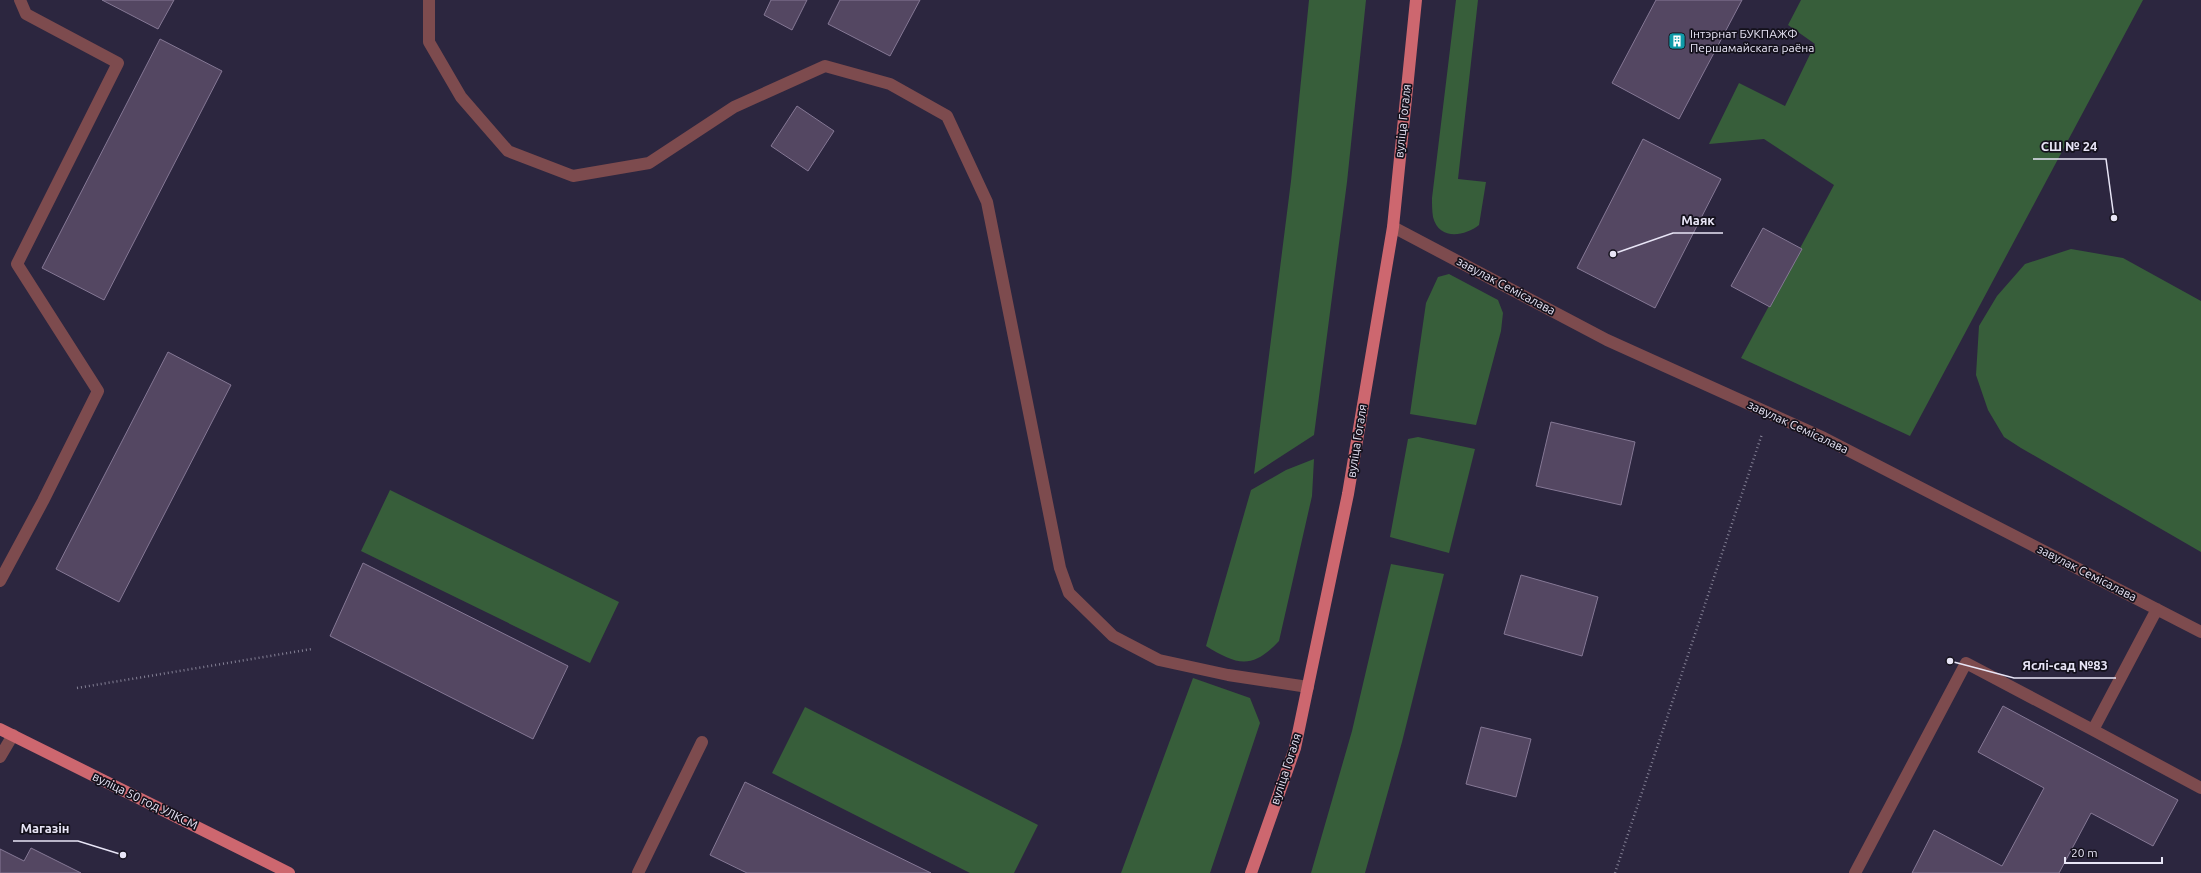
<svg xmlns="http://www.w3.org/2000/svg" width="2201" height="873" font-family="Ubuntu,sans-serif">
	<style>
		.green { fill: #375e3a }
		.building { fill: #544762; stroke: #857895 }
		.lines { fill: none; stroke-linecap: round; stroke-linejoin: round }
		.path { stroke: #848095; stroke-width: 2.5; stroke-dasharray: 1 3; stroke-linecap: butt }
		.minor { stroke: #7d4b4e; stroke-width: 12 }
		.major { stroke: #cd676f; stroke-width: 12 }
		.labels { text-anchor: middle; stroke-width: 3.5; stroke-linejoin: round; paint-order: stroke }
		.poi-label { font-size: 12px; fill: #e8e5f6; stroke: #14111c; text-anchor: start }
		.street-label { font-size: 12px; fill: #e8e5f6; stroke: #14111c }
		.leader { fill: none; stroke: #e8e5f6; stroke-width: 1.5 }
		.callout-dot { fill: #e8e5f6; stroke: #14111c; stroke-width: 1.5 }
		.callout-label { font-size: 13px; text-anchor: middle; font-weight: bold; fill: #e8e5f6; stroke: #14111c; stroke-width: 3.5; stroke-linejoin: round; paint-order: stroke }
	</style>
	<rect width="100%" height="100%" fill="#2c263f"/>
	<path class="green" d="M1309 0H1366L1347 182 1314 435 1254 474 1291 181Z
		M1456 0H1478L1458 179 1486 182 1479 225C1465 236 1439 241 1433 217 1432 211 1432 204 1432 198Z
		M1801 0H2143L1910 436 1741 358 1834 185 1764 139 1709 144 1739 83 1785 106 1815 44 1788 25Z
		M2071 249 2123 258 2201 301V552L2021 448 2004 437 1988 410 1976 375 1979 326 1997 296 2025 264Z
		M1449 274 1498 300 1503 313 1501 331 1476 425 1410 414 1426 303 1438 277Z
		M1418 437 1475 449 1449 553 1390 537 1408 439Z
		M1314 459 1312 496 1279 641C1252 670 1237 665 1206 646L1251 490 1286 470Z
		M390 490 619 602 590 663 361 551Z
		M1391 564 1444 574 1402 742 1365 873H1311L1352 731Z
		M1193 678 1250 698 1260 723 1210 873H1121Z
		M805 707 1038 825 1014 873H970L772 773Z"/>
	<path class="building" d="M102 0H174L158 29Z
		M771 0H807L792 30 764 15Z
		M840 0H920L890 56 828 24Z
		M1656 0H1742L1679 119 1612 83Z
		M160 39 222 71 104 300 42 268Z
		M797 106 834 131 808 171 771 146Z
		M1643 139 1721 179 1655 308 1577 268Z
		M1763 228 1802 249 1770 307 1731 286Z
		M168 352 231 385 119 602 56 569Z
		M1551 422 1635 442 1621 505 1536 486Z
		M363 563 568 666 533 739 330 636Z
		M1521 575 1598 597 1582 656 1504 634Z
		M2003 706 2178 800 2153 846 2091 813 2059 873H1912L1934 830 2002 866 2044 788 1978 752Z
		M1481 727 1531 739 1516 797 1466 784Z
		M745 782 931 873H747L710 855Z
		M31 848 81 873H0V849L24 861Z"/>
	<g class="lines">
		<path class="path" d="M77 688 312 649
			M1615 873 1762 434"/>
		<path class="minor" d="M429 0V42L461 97 508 151 573 176 649 163 734 107 825 66 890 84 947 116 987 202 1060 568 1069 593 1113 636 1159 660 1228 675 1308 687
			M1393 227 1607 340 1824 438 2201 632
			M0 581 43 501 98 391 17 264 118 63 26 14 20 0
			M2157 609 2093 730 2201 788
			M0 757 13 735
			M638 873 702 742
			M1855 873 1966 663 2093 730"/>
		<path class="major" d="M0 729 289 873
			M1251 873 1295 748 1348 494 1393 227 1416 0"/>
	</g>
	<defs>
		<g id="building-square" transform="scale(0.9)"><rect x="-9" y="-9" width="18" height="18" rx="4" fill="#0f9aa8" stroke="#14111c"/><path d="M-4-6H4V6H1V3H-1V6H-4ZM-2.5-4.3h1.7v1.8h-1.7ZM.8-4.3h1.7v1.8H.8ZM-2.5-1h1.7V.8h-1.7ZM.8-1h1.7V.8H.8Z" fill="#fff"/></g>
	</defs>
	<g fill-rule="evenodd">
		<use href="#building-square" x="1677" y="41"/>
	</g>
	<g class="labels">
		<g class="poi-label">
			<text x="1690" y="38">Інтэрнат БУКПАЖФ<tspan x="1690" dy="14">Першамайскага раёна</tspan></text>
		</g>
		<g class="street-label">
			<text transform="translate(1403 121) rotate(-84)" y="4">вуліца Гогаля</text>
			<text transform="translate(1506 286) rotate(28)" y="4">завулак Семісалава</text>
			<text transform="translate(1798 427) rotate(25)" y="4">завулак Семісалава</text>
			<text transform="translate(1357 441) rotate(-81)" y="4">вуліца Гогаля</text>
			<text transform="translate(2087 573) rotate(27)" y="4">завулак Семісалава</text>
			<text transform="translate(1286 769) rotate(-72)" y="4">вуліца Гогаля</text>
			<text transform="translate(145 801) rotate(26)" y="4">вуліца 50 год УЛКСМ</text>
		</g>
	</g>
	<path class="leader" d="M2114 218L2106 159H2033M1613 254L1673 233H1723M1950 661L2014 678H2116M123 855L78 841H13"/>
	<g class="callout-dot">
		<circle cx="2114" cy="218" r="4"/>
		<circle cx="1613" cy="254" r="4"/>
		<circle cx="1950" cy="661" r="4"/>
		<circle cx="123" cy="855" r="4"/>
	</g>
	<g class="callout-label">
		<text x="2069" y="151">СШ № 24</text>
		<text x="1698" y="225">Маяк</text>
		<text x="2065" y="670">Яслі-сад №83</text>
		<text x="45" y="833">Магазін</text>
	</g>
	<path d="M2065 857v6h97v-6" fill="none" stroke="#e8e5f6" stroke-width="2"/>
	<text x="2071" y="857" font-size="12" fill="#e8e5f6" stroke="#14111c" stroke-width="3" paint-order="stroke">20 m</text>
</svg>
